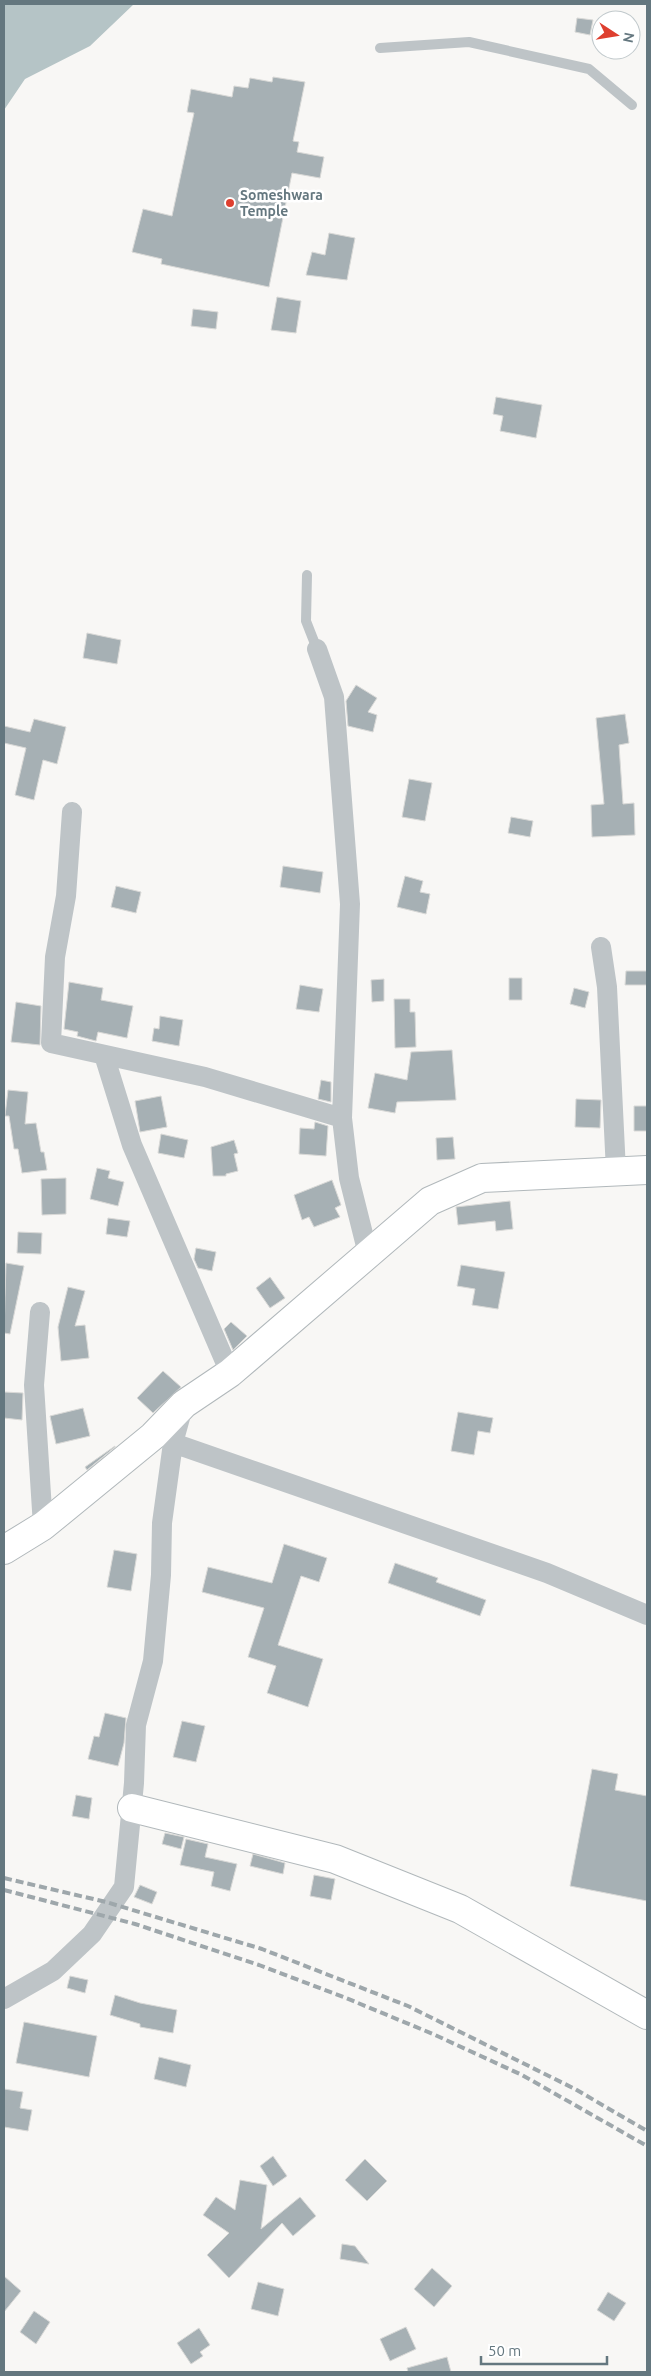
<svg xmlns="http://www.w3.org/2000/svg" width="651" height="2376" font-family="Ubuntu,sans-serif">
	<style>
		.water { fill: #b5c4c6 }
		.building { fill: #a6b0b4; stroke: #d9d9d7 }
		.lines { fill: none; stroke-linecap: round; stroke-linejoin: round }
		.secondary-casing { stroke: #b1b8bb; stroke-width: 30 }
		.lane { stroke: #bec4c7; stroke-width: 10 }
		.street { stroke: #bec4c7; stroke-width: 20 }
		.secondary { stroke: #fff; stroke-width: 28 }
		.rail { stroke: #9ea7ab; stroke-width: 4; stroke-dasharray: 8 4; stroke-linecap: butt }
		.poi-dot { fill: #de3f2f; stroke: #fff; stroke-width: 2 }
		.labels { text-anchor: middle; stroke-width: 5; stroke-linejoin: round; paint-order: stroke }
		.poi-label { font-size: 14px; font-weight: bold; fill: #64777f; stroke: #fff; text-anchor: start }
	</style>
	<rect width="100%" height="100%" fill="#f8f7f5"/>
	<path class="water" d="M4 4H134L90 46 25 79 4 110Z"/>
	<path class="building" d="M577 18 593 20 590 35 575 32Z
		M273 77 305 82 293 141 299 142 297 152 324 157 320 178 292 173 269 287 161 264 162 259 132 252 143 209 172 216 194 113 187 112 191 89 232 97 234 86 248 88 250 78 272 82Z
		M329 233 355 238 347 280 306 275 312 252 325 255Z
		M277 297 301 301 296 333 271 330Z
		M193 309 218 312 216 329 191 326Z
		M496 397 542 405 536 438 500 431 503 416 493 414Z
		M87 633 121 640 117 664 83 658Z
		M356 685 377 698 368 712 377 715 373 732 348 726 346 701Z
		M625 714 629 743 619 745 623 804 634 803 635 835 592 837 591 805 604 804 596 718Z
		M34 719 66 727 57 764 43 760 34 800 15 795 26 748 4 743V726L30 732Z
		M409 779 432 783 425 821 402 817Z
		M511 817 533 821 530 837 508 833Z
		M283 866 323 872 320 893 280 887Z
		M405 876 423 881 420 892 430 894 426 914 397 907Z
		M116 886 141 892 136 913 111 907Z
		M626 971H647V985H625Z
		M509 978H522V1000H509Z
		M384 979V1001L372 1002 371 980Z
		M69 982 103 988 101 1000 133 1006 127 1038 98 1032 96 1041 77 1036 78 1032 64 1029Z
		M300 985 323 989 319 1012 296 1009Z
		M574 988 589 992 585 1008 570 1004Z
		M394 999H410V1012H415L416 1047 395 1048Z
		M16 1002 41 1006 40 1045 11 1042Z
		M160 1016 183 1020 179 1046 152 1041 154 1028 159 1029Z
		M452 1050 456 1100 397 1102 395 1113 368 1108 375 1073 407 1080 411 1052Z
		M321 1080 331 1082V1102L318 1099Z
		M8 1090 28 1092 25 1124 36 1123 41 1152H44L47 1170 22 1173 18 1149H14L9 1116H5Z
		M161 1096 167 1127 140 1132 135 1101Z
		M576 1099 601 1100 600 1128 575 1127Z
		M634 1106H647V1131H634Z
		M315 1122 328 1126 326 1156 299 1154 300 1128 314 1129Z
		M161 1134 188 1140 184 1158 158 1153Z
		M453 1137 455 1159 437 1160 436 1138Z
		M234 1140 238 1153 234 1154 238 1171 226 1174V1176H213L211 1147Z
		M97 1168 110 1171 108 1178 124 1182 118 1206 90 1199Z
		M66 1178V1214L42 1215 41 1179Z
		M332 1180 341 1205 335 1208 340 1217 314 1227 309 1217 302 1220 294 1195Z
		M510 1201 513 1229 496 1231 495 1221 458 1225 456 1207Z
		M108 1218 130 1221 127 1237 106 1234Z
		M18 1232 42 1233 41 1254 17 1253Z
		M196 1248 216 1252 212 1271 198 1268 194 1259Z
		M6 1263 24 1266 10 1334 4 1333Z
		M461 1265 505 1272 498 1309 472 1305 475 1289 457 1286Z
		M270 1277 285 1298 270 1308 256 1288Z
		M68 1287 85 1291 75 1326 85 1325 89 1358 61 1361 58 1327Z
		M231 1322 247 1336 233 1350 224 1329Z
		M163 1371 181 1387 153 1413 137 1398Z
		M4 1392 23 1393 22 1420 4 1418Z
		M83 1408 90 1436 56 1444 50 1416Z
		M458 1412 493 1418 490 1433 478 1431 474 1455 451 1451Z
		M115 1446V1447L87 1470 85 1467Z
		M284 1544 327 1558 319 1582 301 1576 278 1645 323 1659 308 1707 267 1693 276 1666 248 1657 264 1608 202 1592 208 1567 272 1583Z
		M114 1550 137 1554 131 1591 107 1587Z
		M395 1563 438 1578 436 1582 486 1600 480 1616 388 1583Z
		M105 1713 126 1718 124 1743 118 1766 88 1759 94 1736 99 1737Z
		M182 1721 205 1726 196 1762 173 1757Z
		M592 1769 618 1774 615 1790 647 1796V1901L570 1886Z
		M76 1795 92 1798 89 1819 72 1816Z
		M165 1833 184 1837 181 1849 162 1844Z
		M186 1839 208 1844 205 1857 237 1864 230 1891 211 1886 214 1872 180 1865Z
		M253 1854 285 1863 283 1874 250 1866Z
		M314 1875 335 1879 331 1900 310 1896Z
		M140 1885 157 1892 152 1904 134 1897Z
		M70 1976 88 1980 85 1993 67 1988Z
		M115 1995 140 2003 177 2010 173 2033 140 2027V2024L110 2015Z
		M24 2022 97 2036 89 2077 16 2063Z
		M159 2057 191 2065 186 2087 154 2079Z
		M4 2089 23 2092 20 2108 32 2110 28 2131 4 2127Z
		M273 2156 287 2176 273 2186 260 2166Z
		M365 2159 387 2181 367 2201 345 2180Z
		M240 2180 267 2185 261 2229 300 2197 316 2216 293 2236 282 2223 229 2278 207 2255 229 2233 203 2215 216 2197 235 2210Z
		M342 2244 355 2246 369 2264 340 2259Z
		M432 2268 452 2286 434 2307 414 2289Z
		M4 2276 21 2291 4 2312Z
		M258 2282 284 2289 278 2316 251 2309Z
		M608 2292 626 2303 614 2321 597 2310Z
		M34 2311 50 2322 36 2344 20 2332Z
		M406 2327 416 2349 390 2361 380 2339Z
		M199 2328 210 2345 200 2352 203 2356 191 2364 177 2343Z
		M447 2357 451 2372H408L407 2368Z"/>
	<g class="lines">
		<g class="secondary-casing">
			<path id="secondary" d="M4 1550 43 1526 153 1436 184 1404 230 1373 430 1201 482 1178 647 1170
				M132 1808 335 1859 460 1909 647 2015"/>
		</g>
		<path class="lane" d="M380 48 469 42 589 69 632 105
			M307 575 306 621 317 649"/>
		<path class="street" d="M317 649 334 697 350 904 342 1118 349 1178 368 1254
			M72 812 66 896 55 957 51 1043 205 1077 342 1118
			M601 947 607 987 616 1171
			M104 1055 132 1145 230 1373
			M40 1312 34 1385 43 1526
			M173 1443 547 1573 647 1615
			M4 1999 53 1971 92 1934 124 1887 134 1783 136 1725 153 1661 161 1575 162 1523 173 1443 183 1407"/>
		<use href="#secondary" class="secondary"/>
		<path class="rail" d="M4 1878 106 1902 262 1949 408 2006 575 2089 647 2131
			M4 1890 135 1924 259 1965 346 1998 433 2034 522 2075 647 2146"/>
	</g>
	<circle class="poi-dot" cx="230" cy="203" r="5"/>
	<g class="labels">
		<g class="poi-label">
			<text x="240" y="200">Someshwara<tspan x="240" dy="16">Temple</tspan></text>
		</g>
	</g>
	<rect width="651" height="2376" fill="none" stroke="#64777f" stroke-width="10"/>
	<g transform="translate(616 35) rotate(102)"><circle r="24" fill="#ffffff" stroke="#c1c9cc"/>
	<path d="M0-4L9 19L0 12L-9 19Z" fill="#de3f2f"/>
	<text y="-8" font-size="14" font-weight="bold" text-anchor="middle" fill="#64777f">N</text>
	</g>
	<path d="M481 2356v8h126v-8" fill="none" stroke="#64777f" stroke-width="2.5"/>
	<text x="488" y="2356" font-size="15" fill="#64777f" stroke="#ffffff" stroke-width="4" paint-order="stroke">50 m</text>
</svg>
